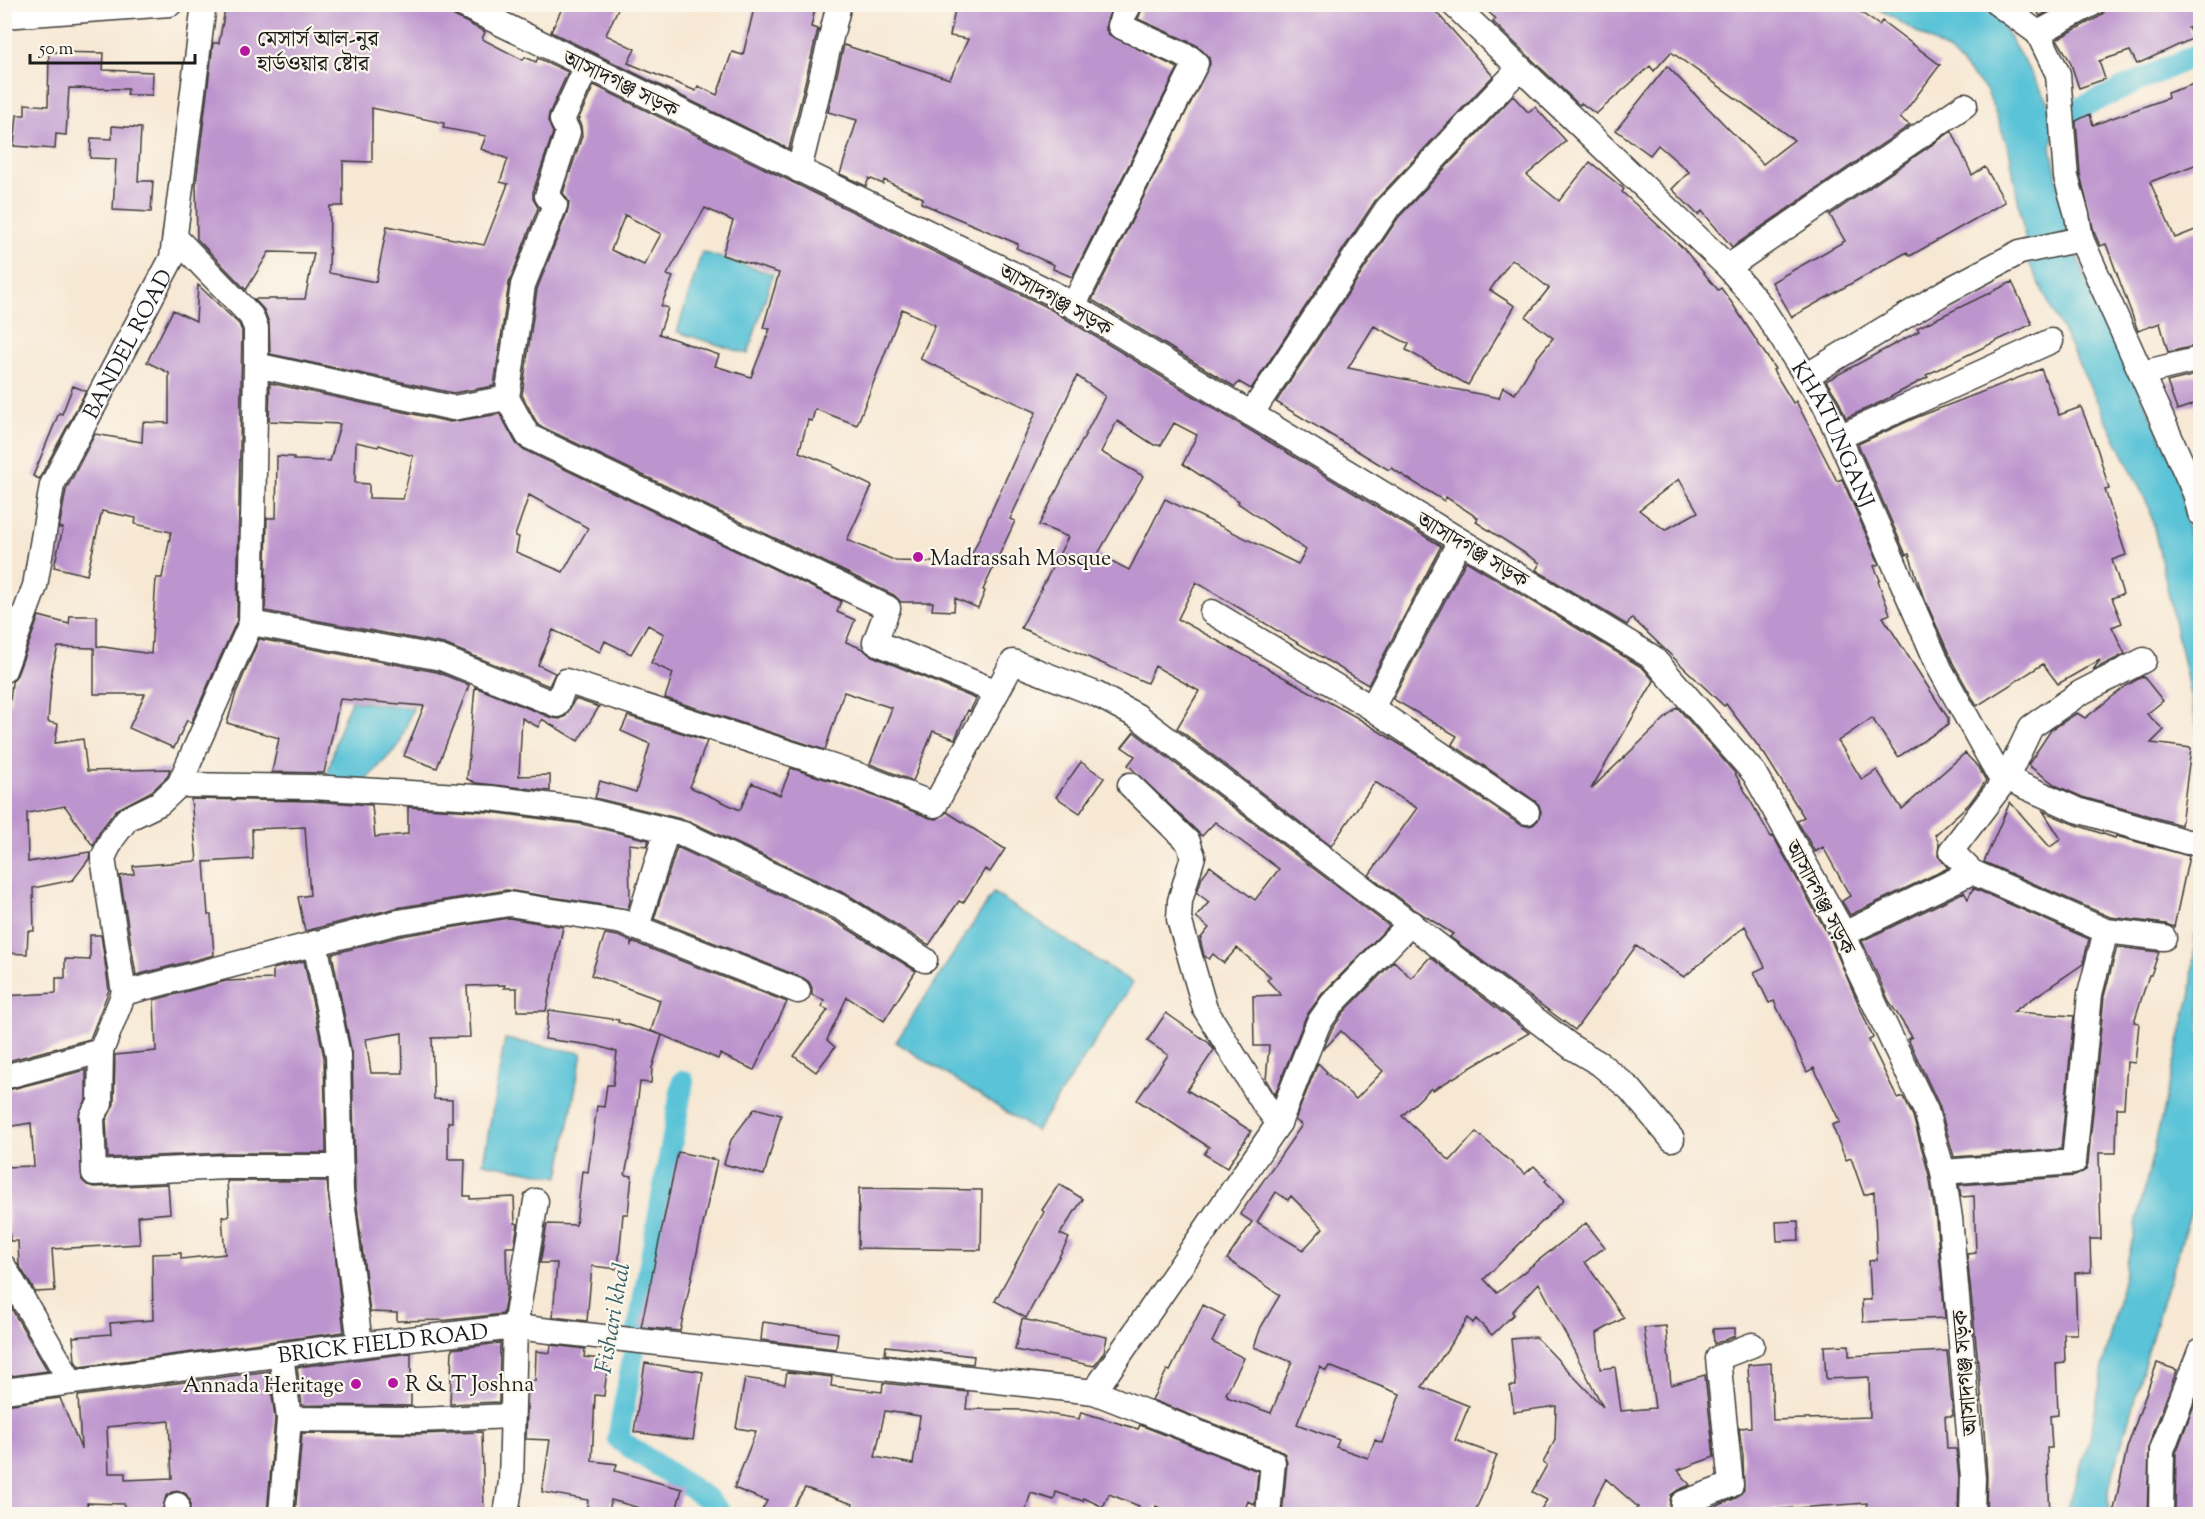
<svg xmlns="http://www.w3.org/2000/svg" width="2205" height="1519" font-family="'Sorts Mill Goudy','Noto Serif Bengali',serif">
	<style>
		.water { fill: #5ac3d7; stroke: #3b707a; stroke-width: 1.5 }
		.lines { fill: none; stroke-linecap: round; stroke-linejoin: round }
		.canal { stroke: #5ac3d7; stroke-width: 22 }
		.building { fill: #bd95ce; fill-rule: evenodd }
		.street-casing { stroke: #3d3b38; stroke-width: 27 }
		.street { stroke: #fff; stroke-width: 24 }
		.poi-dot { fill: #b5179e; stroke: #fbf7ec; stroke-width: 2 }
		.labels { text-anchor: middle; stroke-width: 4.5; stroke-linejoin: round; paint-order: stroke }
		.poi-label { font-size: 22px; fill: #1c1c1c; stroke: #fbf7ec; text-anchor: start }
		.street-label { font-size: 22px; fill: #1c1c1c; stroke: #fbf7ec }
		.water-label { font-size: 24px; font-style: italic; fill: #355f67; stroke: #fbf7ec }
	</style>
	<rect width="100%" height="100%" fill="#fbf7ec"/>
	<filter id="ink" filterUnits="userSpaceOnUse"><feTurbulence type="fractalNoise" baseFrequency=".0167" numOctaves="2"/><feDisplacementMap in="SourceGraphic" scale="12" xChannelSelector="R" yChannelSelector="G"/><feConvolveMatrix kernelMatrix="1 2 1 2 8 2 1 2 1" color-interpolation-filters="sRGB"/></filter>
	<filter id="wash" filterUnits="userSpaceOnUse"><feTurbulence type="fractalNoise" baseFrequency=".008" numOctaves="4" result="noise"/><feDisplacementMap in="SourceGraphic" scale="24" xChannelSelector="R" yChannelSelector="G"/><feGaussianBlur stdDeviation="1.35" result="paint"/><feColorMatrix in="noise" values="0 0 0 0 0 0 0 0 0 0 0 0 0 0 0 0 0 1.4 0 .05"/><feComposite in="paint" operator="in"/></filter>
	<g filter="url(#wash)">
		<rect width="100%" height="100%" fill="#f7e8d4"/>
		<path class="water" d="M1872 5H1980L1994 12 2058 118 2051 147 2067 229 2086 279 2177 471 2200 594V740L2150 509 2030 265 2009 150 1987 91 1950 52Z
			M702 252 773 274 748 354 677 332Z
			M351 701 413 708 399 745 365 781 326 779 340 727Z
			M2200 876V1183L2160 1309 2108 1492 2109 1514H2066L2091 1432 2106 1352 2191 992Z
			M993 893 1133 983 1036 1131 896 1042Z
			M505 1039 582 1053 559 1177 483 1163Z"/>
		<g class="lines">
			<path class="canal" d="M2044 122 2058 118 2200 53
				M683 1081 618 1439 709 1500 721 1514"/>
		</g>
		<g id="blocks">
			<path class="building" d="M226 4H447L449 11 454 16 485 32 482 39 523 60 525 57 536 62 538 58 568 72 549 114 548 121 553 133 533 192V199L538 208 509 283 494 386 453 393 270 354 269 323 264 310 254 299H305L314 253 269 252 246 290 197 239 196 184 213 43H219ZM372 108 444 123 443 128 486 136 481 149 508 159 500 182 508 184 484 245 387 226 376 282 329 273 330 206H343V161L372 162Z
				M564 4H620L606 35 635 49 628 63 696 91 698 86 717 95 732 52 743 55 755 4H816L811 27 818 29 789 149 551 32Z
				M956 4H1113L1106 23V30L1109 35 1178 68 1072 277 1053 269 1054 265 1016 248 1018 244 921 203 923 198 884 180 883 184 869 178 866 186 840 174 857 120 828 112 844 45 950 79 968 39 950 36Z
				M1144 4H1429L1493 76 1375 201 1251 389 1239 382 1235 387 1092 300 1210 64 1209 57 1196 45 1138 19Z
				M1480 4 1850 5 1879 25 1882 21 1940 65 1900 118 1910 125 1732 247 1702 211 1698 215 1672 189 1689 172 1658 145 1650 155 1616 130 1667 66 1763 164 1794 140 1671 52 1654 71 1650 66 1596 114 1581 103 1580 105 1577 103 1493 22 1496 19Z
				M2033 4H2061L2040 16Z
				M2106 4H2200V22L2188 28 2194 38 2137 64 2130 51 2099 61 2105 79 2079 88 2070 61 2057 39 2099 17 2104 12Z
				M49 52 104 53 103 70 153 72 152 95H127L128 89 69 88 66 135 56 134 55 149 14 146 17 115H25V104L48 106Z
				M2200 82V163L2150 182 2175 238 2200 228V345L2168 352 2160 323 2138 331 2106 244 2100 246 2094 232 2080 174 2076 121 2090 114 2093 125 2168 98 2167 93Z
				M594 85 1045 306 1441 546 1368 685 1196 582 1178 619 1356 717 1409 750 1519 824 1527 826 1533 825 1538 820 1541 812 1539 805 1535 801 1452 744 1457 736 1393 699 1466 561 1643 668 1654 681 1591 789 1677 707 1734 772 1771 837 1773 836 1831 940 1873 1038 1869 1040 1898 1099 1903 1097 1913 1116 1929 1175 1936 1220 1945 1318 1863 1322 1862 1300H1871L1869 1261 1877 1260 1874 1192 1864 1195 1851 1158 1846 1160 1832 1125 1840 1122 1814 1068 1807 1072 1774 1001 1769 1003 1754 972 1765 967 1745 926 1684 977 1636 946 1575 1030 1450 937 1453 934 1414 909 1369 875 1417 808 1375 782 1331 846 1177 728 1199 691 1155 666 1147 683 1021 628 1068 537 1039 525 1105 396 1077 376 1010 519 1015 521 983 590 985 591 978 608 955 598 954 611 932 610 933 602H901L894 595 538 425 522 395 537 289 568 210 569 202 563 193 582 136 581 126 578 120ZM705 208 733 221 722 255 779 273 763 328 770 329 751 377 715 366 719 355 659 334 668 308 661 306 673 277 667 275ZM625 215 661 234 644 265 611 250ZM902 309 935 325 920 359 1036 412 968 563 896 561 847 540 872 486 833 467V465L799 452 808 420 812 421 815 409 857 425ZM1117 421 1154 445H1161L1174 423 1197 435 1183 464 1239 501 1238 503 1306 550 1298 564 1165 499 1129 570 1098 554 1143 476 1101 452Z
				M1513 96 1528 112 1535 107 1566 141 1527 175 1559 201 1590 162 1624 189 1622 192 1684 249 1718 290 1721 288 1732 303 1775 369 1773 370 1793 403 1796 401 1837 481 1842 479 1879 564 1874 566 1880 580 1878 581 1890 614 1883 617 1948 718V725L1898 757 1872 718 1838 741 1862 780 1877 770 1902 809 1965 753 1979 768 1986 781 1969 804 1935 835 1939 843 1938 856 1948 868 1850 915 1842 901 1850 896 1823 847 1815 852 1797 821 1804 817 1765 755 1726 704 1724 706 1632 618 1627 625 1536 570 1540 563 1476 522 1478 518 1446 497 1444 501 1391 468 1389 470 1276 402 1398 218ZM1512 259 1549 288 1526 317 1553 338 1536 359 1515 394 1503 387 1499 398 1348 368 1374 326 1409 344 1406 350 1468 385 1515 306 1490 290ZM1679 479 1698 512 1665 530 1639 510Z
				M112 126 141 128 138 181H153L151 212 113 210 116 159 90 158 91 138 112 139Z
				M1952 131 1972 175 1985 167 2005 202 1910 256 1907 252 1792 317 1772 282 1845 241 1830 215Z
				M2012 282 2032 324 1926 375 1928 377 1881 402 1846 418 1838 399 1826 381 1919 331 1917 328Z
				M198 285 239 324 242 331 237 620 191 723 187 720 174 748 129 728 145 694H94V648L58 647 52 669 48 722 58 724 55 743 83 739 87 771 170 769 167 777 152 791 116 810 100 831 93 846 65 806 27 813 28 862 90 852 89 859 73 880 33 888 34 931H28L27 954 4 953V701L10 702 12 682 17 675 39 616 69 624 70 616H97V646L151 654 156 578H162L171 532 135 524 136 518 102 511 87 575 54 567 63 528H59L66 490 95 434 142 442 143 422 169 423V373L147 362 173 310 196 321Z
				M2041 369 2059 415 2081 407 2098 451 2109 489 2105 490 2126 555 2112 560 2123 594 2112 598 2122 623 2112 627 2125 654 2093 670 2100 660 2058 684 2043 664 1977 706 1953 663 1922 593 1909 554 1906 555 1858 444 1915 418Z
				M2200 374V402L2177 410 2167 382Z
				M270 383 450 422 500 414 516 443 522 449 841 601 837 612 855 620 846 642 863 649 870 655 976 699 970 711 968 710 955 739 933 731 913 781 870 764 892 708 844 692 825 750 665 698 673 673 651 663 664 634 648 625 631 654 605 641 600 652 553 630 538 665 555 673 549 686 444 644 265 611 267 518H276L277 456 294 457V460L330 461 340 424 269 421ZM356 442 378 447 379 445 413 456 403 499 369 498V484L355 483ZM529 495 588 528 563 572 516 552 519 537 515 536Z
				M73 386 86 391 39 479 33 476 59 413 62 414Z
				M259 639 437 672 469 685 437 768 404 756 424 706 340 699 324 773 272 772 279 738 227 723 236 693Z
				M2143 676 2163 701 2147 714 2164 730 2151 743 2191 748 2181 825 2082 797 2057 786 2028 765 2051 730 2077 713 2085 718 2126 686Z
				M475 687 552 718 560 719 566 716 575 699 599 707 578 741 542 719 538 727 522 718 519 776 550 775V791L476 783 467 779Z
				M628 716 707 741 690 787 740 810 752 783 780 795 791 768 853 788 930 818 937 819 947 812 1005 849 990 872 985 869 963 903 959 901 929 945 848 895 689 821 595 798 600 781 636 792 650 744 621 731Z
				M1134 732 1389 926 1322 994 1306 1016 1275 1095 1266 1080 1269 1046H1254L1253 996 1281 995 1267 980 1271 977 1237 948 1224 963 1213 954 1209 959 1204 956 1200 939 1209 928 1196 917 1209 902 1197 893 1202 877 1210 866 1255 900 1279 869 1215 822 1202 836 1128 765 1135 756 1122 747Z
				M1081 762 1104 778 1080 813 1056 797Z
				M191 799 311 801 372 805 375 837 408 834V807L490 812 582 824 649 840 647 846 629 844 630 901 628 909 507 890 396 908 305 931 298 897 310 895 305 827 252 829 253 859 204 862 208 915H211L214 955 136 975 120 876 134 874 133 866 197 861Z
				M2010 802 2050 847 2061 839 2043 811 2071 823 2115 838 2116 836 2189 856 2174 927 2166 924 2110 917 1984 862Z
				M677 847 835 921 916 971 884 1021 847 997 827 1040 835 1047 816 1072 794 1056 828 1010 822 1007 824 1000 812 995V988L809 982 803 978 654 919Z
				M1973 888 2089 939 2083 964 2013 1012 2074 1016 2061 1149 1954 1157 1939 1105 1908 1039 1912 1037 1889 1001 1862 941 1964 892 1968 899Z
				M509 918 563 927 546 1011H517V988H504L505 985 467 986 470 1037 432 1038 434 1099 452 1100V1122H448V1159H465L464 1196H470V1199L514 1197 515 1223 518 1224 514 1247H506L507 1287 503 1314 448 1320 397 1321V1313L370 1312 355 1190 352 1054 332 954 401 936ZM402 1033 403 1073H371L366 1039Z
				M605 934 618 936 631 941V945L633 942 787 1002 754 1070 720 1054 718 1059 662 1035 652 1068 651 1083 640 1082 634 1130 625 1175 632 1176 628 1214H623L618 1269 592 1266 587 1321 553 1317 557 1263H540L547 1224 576 1225 582 1171 588 1172 597 1106 604 1107 607 1085H613L617 1052 598 1046 545 1039 549 1010 619 1020 618 1022 662 1035 651 1031 660 1000 591 975Z
				M90 935H101L109 990 90 1039 4 1062V996L56 993V978H65V959L90 960Z
				M2117 947 2159 952 2151 975H2149L2134 1022 2139 1023 2135 1063 2127 1062 2124 1108H2117L2116 1153H2099L2101 1239H2090L2091 1272 2075 1273 2077 1334H2064L2065 1363 2056 1364 2058 1415 2050 1416 2052 1448H2047L2050 1515H1986L1987 1477 1983 1414 1967 1254 1976 1253 1974 1196 1961 1197 1959 1185 2075 1176 2086 1170 2088 1163 2104 996Z
				M1430 957 1529 1033 1433 1090 1431 1088 1402 1116 1450 1161 1476 1132 1525 1174 1534 1166 1547 1179 1545 1181 1564 1200 1484 1279 1497 1293 1586 1223 1605 1247 1585 1262 1624 1318 1597 1333 1600 1369 1615 1367 1621 1411 1655 1408 1644 1328 1666 1326 1671 1385 1705 1375 1714 1457 1678 1470 1690 1485 1678 1490 1671 1495 1668 1515H1631L1638 1507 1606 1479 1587 1515H1537L1547 1500 1532 1492 1547 1465 1543 1463 1555 1440 1556 1406 1514 1412 1510 1386H1516L1511 1339 1536 1337 1603 1407 1539 1283 1512 1312 1514 1314 1492 1335 1476 1319 1473 1323 1468 1318 1422 1387 1469 1406 1455 1440 1497 1455 1482 1496 1473 1515H1282L1287 1463 1285 1454 1278 1449 1152 1400 1167 1370 1170 1371 1203 1305 1225 1316 1212 1342 1244 1358 1226 1394 1228 1395 1227 1397 1271 1413 1292 1362 1254 1347 1261 1327 1280 1295 1227 1259 1252 1222 1240 1214 1302 1125 1295 1120 1318 1063 1327 1072 1326 1073 1356 1099 1383 1071 1341 1031 1323 1050 1331 1031 1343 1013 1394 961 1411 978ZM1276 1192 1288 1200 1291 1196 1323 1228 1303 1250 1257 1222ZM1329 1366 1400 1394 1382 1443 1375 1440 1368 1458 1336 1447 1339 1440 1297 1424 1320 1367 1326 1371Z
				M304 961 324 1057 326 1153H227L108 1158 106 1120 114 1104 115 1055 156 1051 154 1000 226 981 273 979V969Z
				M1166 1013 1209 1043 1214 1050 1187 1090 1251 1131 1227 1168 1204 1154 1209 1147 1137 1100 1168 1055 1147 1041Z
				M86 1070V1100L78 1116 82 1180 87 1185 95 1187 168 1184 170 1213 138 1216 140 1244 52 1249 55 1291 35 1292 19 1265 18 1241H10L7 1196H4V1167L34 1166 31 1123 7 1127 4 1091Z
				M755 1108 781 1115 764 1175 724 1164 731 1140Z
				M678 1152 717 1160 680 1331 641 1327Z
				M227 1181H327L344 1332 79 1367 75 1361 73 1337 111 1334 110 1323 153 1320 152 1254 181 1253V1259L225 1254 222 1217 229 1216Z
				M1059 1184 1083 1199 1060 1234 1069 1238 1026 1318 995 1301 1044 1212 1042 1210Z
				M859 1188 982 1190 981 1250 858 1248Z
				M1798 1221 1799 1240 1777 1241 1776 1222Z
				M4 1296 48 1371 4 1377Z
				M1022 1319 1107 1337 1104 1352 1094 1366 1015 1350Z
				M763 1322 838 1333 836 1349 761 1340Z
				M1735 1328V1336L1714 1344 1713 1329Z
				M500 1343 499 1402 450 1404 452 1349Z
				M551 1345 585 1349 584 1357 608 1360 604 1396 595 1395 592 1461 617 1464 615 1471 682 1489 675 1515H665L611 1500 609 1515 586 1513 588 1500 542 1492 550 1440 526 1439 528 1381H535L536 1351 550 1353Z
				M1849 1345V1356L1947 1351 1953 1416H1945L1947 1449H1956L1959 1478 1958 1515H1868L1867 1503 1696 1515 1736 1498 1744 1490 1743 1456 1739 1428 1751 1427 1748 1365 1771 1363 1773 1420 1870 1417 1869 1377 1826 1379 1824 1346Z
				M886 1346 974 1356 973 1364 885 1354Z
				M411 1353V1406L302 1405 297 1367Z
				M645 1363 703 1372 693 1440 634 1432Z
				M2157 1363 2177 1370 2149 1445 2147 1515H2113L2127 1448Z
				M269 1371 275 1419 267 1515H226V1512L190 1513V1500L186 1494 180 1491 172 1492 166 1496 161 1515H124V1504L87 1503V1515H4V1405L60 1398 81 1449 78 1396ZM169 1421 172 1478 125 1480V1473H109L107 1427Z
				M787 1372 832 1377 831 1386 882 1392 883 1383 968 1392 966 1409 1024 1410 1079 1419 1081 1412 1138 1429 1140 1425 1258 1471 1255 1505 1248 1501 1243 1515H1175L1156 1506 1154 1515H1136L1139 1506 1109 1494 1103 1507 1084 1498 1083 1501 1056 1492 1054 1500 1031 1493 1024 1515H849L853 1504 805 1488 788 1515H759L767 1501 734 1488 756 1431 736 1428 745 1378 785 1384ZM885 1411 920 1416 913 1464 875 1457Z
				M2200 1389V1515H2175L2176 1453Z
				M482 1432 484 1515H295L302 1433 417 1434Z"/>
		</g>
	</g>
	<g filter="url(#ink)">
		<use href="#blocks" fill-opacity="0" stroke="#3d3b38" stroke-width="1.5"/>
		<g class="lines">
			<g class="street-casing">
				<g id="street">
					<path d="M461 4 1052 293 1652 657 1754 773 1844 934 1857 967 1926 1111 1943 1172 1950 1218 1973 1478 1972 1514"/>
					<path id="s1" d="M1453 4 1728 267 1761 306 1826 407 1940 669 1999 775 2077 810 2187 842H2200"/>
					<path d="M1998 4 2038 33 2058 74 2066 177 2077 215 2081 239 2195 493 2200 513"/>
					<path d="M4 16 170 4"/>
					<path d="M2038 33 2092 4"/>
					<path d="M587 66 562 120 568 132 547 196 555 205 523 285 507 398 528 436 888 608 875 642 997 692 1013 662 1096 694 1137 716 1573 1048 1600 1064 1630 1089 1672 1139"/>
					<path d="M799 170 839 4"/>
					<path d="M175 237 251 316 256 328V365"/>
					<path d="M1728 267 1965 105"/>
					<path d="M1073 306 1196 63 1190 58 1120 26 1122 18 1130 4"/>
					<path d="M2142 373 2200 359"/>
					<path d="M1806 376 1945 292 2020 252 2081 239"/>
					<path d="M1251 414 1387 209 1520 68"/>
					<path d="M1839 437 2051 341"/>
					<path d="M1212 612 1372 708 1527 812"/>
					<path d="M251 623 441 658 557 705 566 681 858 775 935 805 997 692"/>
					<path d="M2144 660 2080 693 2031 727 2006 779 1951 851 1972 872 2106 931 2164 938"/>
					<path id="s2" d="M4 670 35 586 52 485 172 258 204 4"/>
					<path d="M1372 708 1460 541"/>
					<path d="M179 785 312 787 491 798 585 810 683 834 842 908 925 960"/>
					<path d="M1130 785 1188 842 1193 856 1180 901 1179 919 1205 1009 1264 1104 1279 1123"/>
					<path d="M637 927 667 830"/>
					<path d="M1844 934 1972 872"/>
					<path d="M315 943 338 1055 341 1191 360 1344"/>
					<path d="M124 993 103 858 112 839 127 819 160 803 179 785 251 623 256 365 453 408 507 398"/>
					<path d="M101 1051 100 1104 92 1116 94 1173 227 1167H341"/>
					<path d="M4 1077 101 1051 124 993 398 922 509 904 622 922 798 991"/>
					<path d="M1943 1172 2074 1162 2090 994 2106 931"/>
					<path d="M4 1267 71 1382"/>
					<path id="s3" d="M4 1391 323 1349 515 1327 1094 1392 1273 1462 1268 1514"/>
					<path d="M1094 1392 1279 1123 1318 1024 1332 1004 1411 923"/>
					<path d="M289 1419 417 1420 512 1416"/>
					<path d="M175 1514 177 1505"/>
					<path d="M281 1514 289 1419 281 1354"/>
					<path d="M506 1514 511 1482 515 1327 536 1201"/>
					<path d="M1682 1514 1683 1503 1731 1485 1718 1358 1752 1345"/>
					<path d="M2161 1514 2162 1450 2200 1351"/>
				</g>
			</g>
			<use href="#street" class="street"/>
		</g>
	</g>
	<g class="poi-dot">
		<circle cx="245" cy="51" r="6"/>
		<circle cx="918" cy="557" r="6"/>
		<circle cx="393" cy="1383" r="6"/>
		<circle cx="356" cy="1384" r="6"/>
	</g>
	<g class="labels">
		<g class="poi-label">
			<text x="257" y="46">মেসার্স আল-নুর<tspan x="257" dy="25">হার্ডওয়ার ষ্টোর</tspan></text>
			<text x="930" y="565">Madrassah Mosque</text>
			<text x="405" y="1391">R &amp; T Joshna</text>
			<text x="344" y="1392" text-anchor="end">Annada Heritage</text>
		</g>
		<g class="street-label">
			<text transform="translate(621 83) rotate(26)" y="8">আসাদগঞ্জ সড়ক</text>
			<text transform="translate(1056 299) rotate(29)" y="8">আসাদগঞ্জ সড়ক</text>
			<text dy="8" stroke="none"><textPath href="#s2" startOffset="352">BANDEL ROAD</textPath></text>
			<text dy="8" stroke="none"><textPath href="#s1" startOffset="579">KHATUNGANJ</textPath></text>
			<text transform="translate(1473 549) rotate(31)" y="8">আসাদগঞ্জ সড়ক</text>
			<text transform="translate(1821 897) rotate(62)" y="8">আসাদগঞ্জ সড়ক</text>
			<text dy="8" stroke="none"><textPath href="#s3" startOffset="382">BRICK FIELD ROAD</textPath></text>
			<text transform="translate(1964 1373) rotate(-95)" y="8">আসাদগঞ্জ সড়ক</text>
		</g>
		<g class="water-label">
			<text transform="translate(612 1318) rotate(-80)" y="8">Fishari khal</text>
		</g>
	</g>
	<rect width="2205" height="1519" fill="none" stroke="#fbf7ec" stroke-width="24"/>
	<path d="M30 54v9h165v-9" fill="none" stroke="#1c1c1c" stroke-width="3"/>
	<text x="39" y="54" font-size="18" fill="#1c1c1c" stroke="#fbf7ec" stroke-width="4.5" paint-order="stroke">50 m</text>
</svg>
